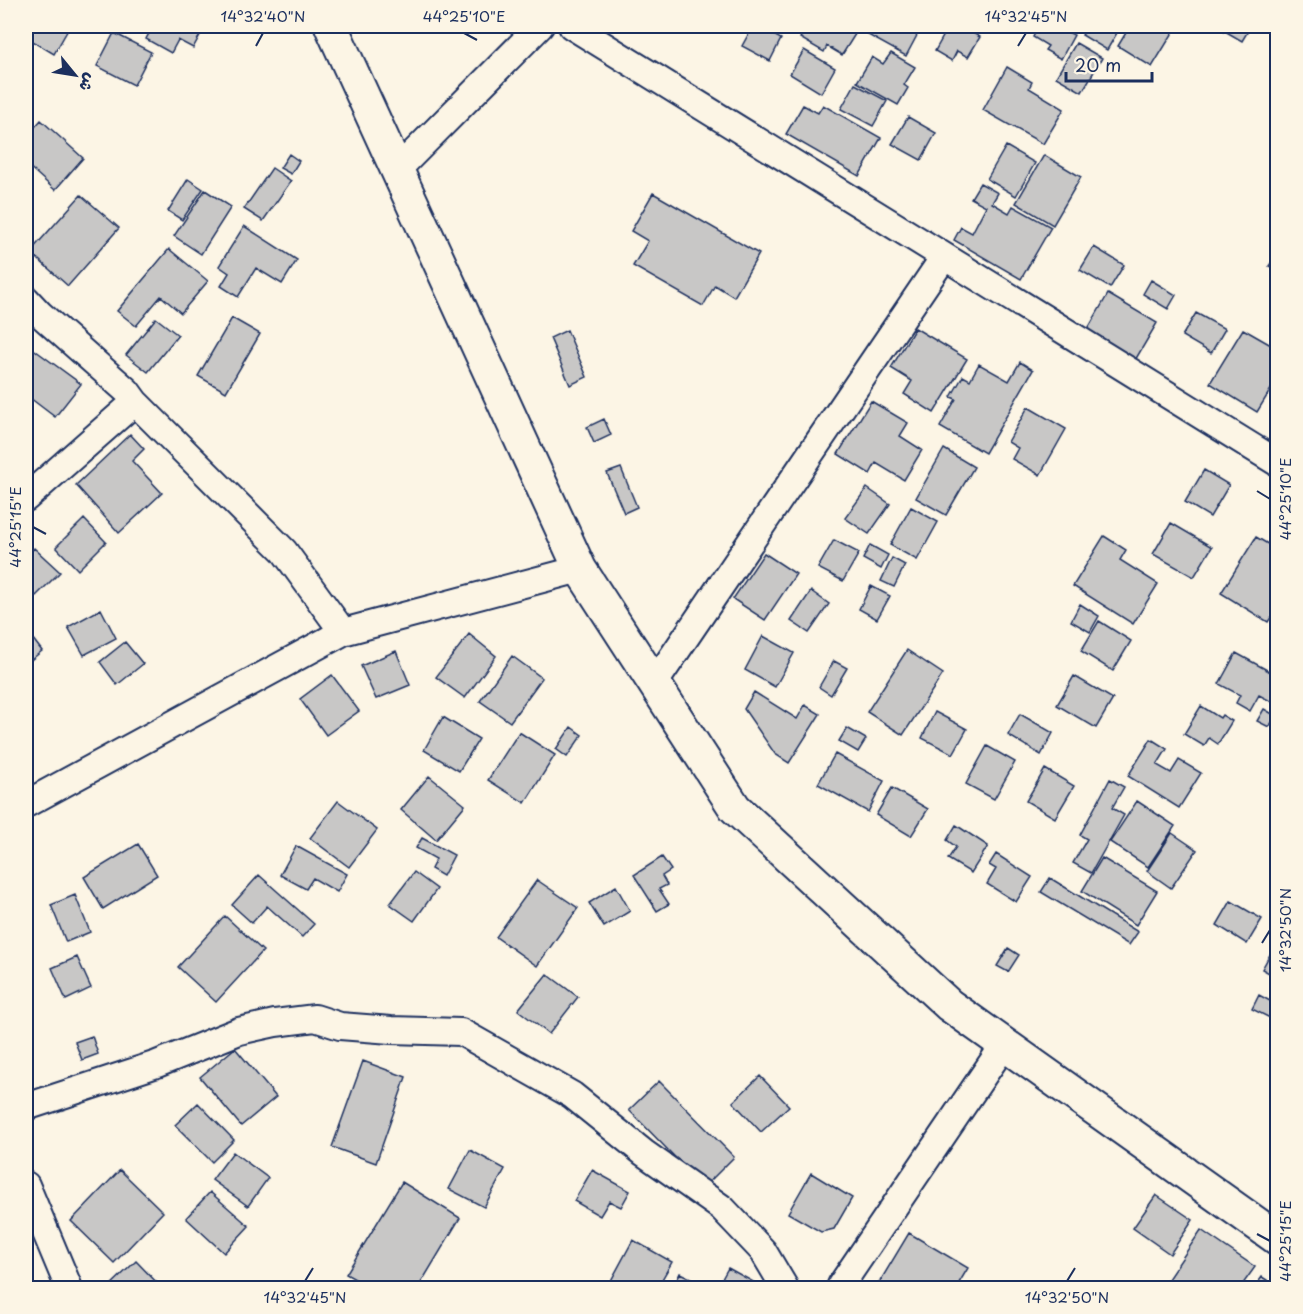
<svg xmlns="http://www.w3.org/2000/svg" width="1303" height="1314" font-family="'Playpen Sans','Playpen Sans Arabic',sans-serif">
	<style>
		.building { fill: #c8c7c6; stroke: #1b2f5e; stroke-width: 1.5 }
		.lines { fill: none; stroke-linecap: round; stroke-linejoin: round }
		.minor-casing { stroke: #1b2f5e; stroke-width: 30 }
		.tertiary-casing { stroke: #1b2f5e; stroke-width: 36 }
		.minor { stroke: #fcf5e5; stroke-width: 26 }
		.tertiary { stroke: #fcf5e5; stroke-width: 32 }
		.ticks { fill: none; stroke: #1b2f5e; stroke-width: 2 }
		.neatline { fill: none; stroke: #1b2f5e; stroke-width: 2 }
		.ticks-label { font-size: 15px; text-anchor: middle; fill: #1b2f5e }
	</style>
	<rect width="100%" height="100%" fill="#fcf5e5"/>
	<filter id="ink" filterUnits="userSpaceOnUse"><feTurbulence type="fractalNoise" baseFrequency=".0167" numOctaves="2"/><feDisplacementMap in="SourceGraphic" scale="12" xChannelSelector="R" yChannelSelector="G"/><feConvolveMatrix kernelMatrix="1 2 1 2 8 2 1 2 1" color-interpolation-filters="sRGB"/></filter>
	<g filter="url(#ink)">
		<path class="building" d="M26 26H70L54 54 26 37Z
			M153 26H205L193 48 178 40 171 53 146 39Z
			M753 26H757L781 39 770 61 742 46Z
			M807 26H847L857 31 842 55 827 46 824 52 800 38Z
			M873 26H922L906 56 868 35Z
			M949 26H960L980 37 968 57 957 51 952 61 935 51Z
			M1039 26H1055L1074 35 1061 59 1045 50 1048 46 1033 37Z
			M1088 26H1121L1107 50 1082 35Z
			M1130 26H1177L1152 67 1118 46Z
			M1219 26H1251L1242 41 1218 27Z
			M114 33 151 52 134 85 97 66Z
			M1076 43 1102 58 1082 92 1056 77Z
			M804 50 835 68 821 93 790 74Z
			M891 53 915 67 904 85 908 88 898 105 857 82 872 57 883 64Z
			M1007 67 1032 82 1029 88 1064 109 1043 144 983 110Z
			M855 84 887 101 873 126 841 109Z
			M803 105 818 113 823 105 881 138 859 176 786 134Z
			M908 117 936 133 921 160 892 144Z
			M41 120 83 158 55 190 26 164V137Z
			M1006 146 1035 163 1016 196 987 179Z
			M289 154 299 161 291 174 280 168Z
			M1044 155 1081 177 1053 225 1016 203Z
			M272 168 291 181 263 221 244 209Z
			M188 179 203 189 182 220 168 211Z
			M980 183 998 193 992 203 1009 213 1013 206 1051 227 1021 279 954 240 961 227 972 233 986 206 971 198Z
			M205 190 231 207 201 254 174 236Z
			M653 193 759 254 734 297 715 285 703 306 633 266 648 241 631 231Z
			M81 195 119 228 68 286 30 252Z
			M244 226 297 260 282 284 256 268 238 297 221 286 229 273 219 266Z
			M1094 247 1124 265 1110 288 1080 270Z
			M169 249 208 281 181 313 161 296 136 326 117 311Z
			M1278 253V271L1269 266Z
			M1151 280 1176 295 1168 309 1143 294Z
			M1108 294 1157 323 1134 362 1085 334Z
			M1196 313 1225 329 1211 353 1182 336Z
			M156 318 178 335 148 372 126 355Z
			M232 318 260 334 226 392 198 376Z
			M915 328 967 359 934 413 904 394 912 381 891 368Z
			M1243 329 1278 349V378L1257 412 1210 383Z
			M567 330 587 377 570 385 550 338Z
			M32 348 81 384 55 417 26 395V357Z
			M1020 362 1033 370 985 453 940 427 956 399 951 397 963 376 970 380 979 364 1009 381Z
			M871 401 908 423 900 436 922 450 904 480 876 463 870 474 838 454Z
			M1028 407 1066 429 1040 475 1012 459 1018 448 1008 442Z
			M604 419 611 435 594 443 587 427Z
			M130 434 144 449 132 461 162 493 119 533 76 485Z
			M944 449 974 467 946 515 916 498Z
			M621 468 637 507 624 513 607 473Z
			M1204 470 1229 485 1210 517 1185 502Z
			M867 488 890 504 869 534 845 518Z
			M911 507 938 522 917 560 890 545Z
			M84 519 106 542 78 570 56 547Z
			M1171 523 1212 547 1194 577 1153 554Z
			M1104 536 1126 550 1120 560 1158 584 1133 624 1073 586Z
			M1256 537 1278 550V607L1268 622 1221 593Z
			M834 540 859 553 843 581 818 568Z
			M870 545 888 555 881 569 863 559Z
			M34 548 60 572 36 596 26 586V557Z
			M764 553 796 574 765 620 733 599Z
			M892 558 905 565 894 587 881 581Z
			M871 586 890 596 877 619 859 609Z
			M811 591 829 604 809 633 791 621Z
			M1080 604 1099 616 1090 632 1071 621Z
			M101 609 116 638 84 655 68 627Z
			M1099 621 1131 641 1113 671 1081 651Z
			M26 630 42 651 26 664Z
			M469 634 496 656 465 698 436 677Z
			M763 636 794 653 775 687 745 670Z
			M125 642 143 664 117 685 100 662Z
			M907 650 943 674 903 735 867 712Z
			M396 651 410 685 376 699 361 666Z
			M1236 653 1278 676V705L1259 695 1250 711 1236 703 1240 695 1219 684Z
			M512 656 542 678 510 722 480 701Z
			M834 661 847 668 831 695 819 687Z
			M332 675 359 711 326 735 300 699Z
			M1074 676 1113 699 1096 728 1057 705Z
			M754 692 797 719 805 705 820 714 789 763 775 754 744 709Z
			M1201 706 1220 718 1222 715 1232 721 1218 744 1209 738 1204 746 1184 734Z
			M1264 709 1276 716 1269 727 1257 721Z
			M935 712 967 729 953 754 922 738Z
			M1020 714 1053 733 1041 755 1008 735Z
			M443 717 479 739 459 771 424 750Z
			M571 727 582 735 567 757 556 749Z
			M847 728 866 739 858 752 839 741Z
			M519 732 555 755 525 803 488 780Z
			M1151 739 1167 749 1157 765 1171 773 1179 760 1201 773 1179 808 1128 776Z
			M987 746 1015 762 994 799 966 784Z
			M835 754 884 781 868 812 818 784Z
			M1045 769 1074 786 1055 818 1026 801Z
			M429 776 465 805 436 840 401 810Z
			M1110 779 1124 787 1112 808 1124 815 1091 873 1073 863 1087 839 1080 835Z
			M892 788 928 809 911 836 876 815Z
			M338 801 377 830 349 867 310 838Z
			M1137 801 1175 826 1148 867 1110 842Z
			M956 825 988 846 971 873 948 859 956 847 947 840Z
			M1172 833 1197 850 1171 888 1147 871Z
			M422 838 454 855 443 876 431 869 436 859 416 848Z
			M138 844 157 875 103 909 84 877Z
			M296 846 347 874 337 892 313 878 306 889 280 875Z
			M996 854 1032 877 1016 902 987 884 996 869 989 865Z
			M662 857 671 870 662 876 667 885 659 889 669 904 657 911 634 875Z
			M1102 858 1157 891 1136 925 1082 891Z
			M414 872 437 889 414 921 390 904Z
			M259 875 314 924 302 937 267 906 252 923 232 905Z
			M1050 878 1138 932 1129 945 1041 892Z
			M537 880 578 908 537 966 496 937Z
			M616 886 630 911 604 927 589 903Z
			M75 895 90 932 66 942 51 905Z
			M1231 901 1262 919 1247 944 1217 925Z
			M225 916 263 951 216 1002 178 967Z
			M1278 940V978L1262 969Z
			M1008 948 1019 955 1008 972 997 966Z
			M77 957 91 988 66 1000 52 968Z
			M547 974 578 997 549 1034 518 1010Z
			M1275 993 1278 995V1022L1252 1009 1259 995 1270 1001Z
			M92 1036 98 1054 82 1060 75 1042Z
			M235 1048 276 1097 241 1126 200 1077Z
			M363 1061 406 1077 376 1163 332 1147Z
			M760 1076 789 1106 761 1132 733 1102Z
			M659 1081 734 1157 704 1187 629 1110Z
			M198 1103 234 1140 212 1162 175 1125Z
			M470 1150 505 1169 484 1207 449 1189Z
			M233 1152 268 1178 248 1206 212 1180Z
			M120 1170 163 1212 114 1263 71 1221Z
			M592 1170 630 1191 621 1207 609 1201 600 1216 574 1201Z
			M811 1173 852 1198 834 1229 821 1232 788 1213Z
			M402 1182 460 1218 418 1288H371L346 1274Z
			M210 1192 249 1226 224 1253 186 1218Z
			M1156 1195 1193 1220 1170 1254 1133 1228Z
			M1201 1230 1255 1267 1240 1288H1162Z
			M909 1233 968 1268 956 1288H876Z
			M633 1240 672 1262 657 1288H607Z
			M136 1261 162 1288H108Z
			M728 1268 757 1284 755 1288H717Z
			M680 1273 711 1288H673Z
			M1262 1277 1278 1287V1288H1254Z"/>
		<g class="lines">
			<g class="minor-casing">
				<path id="minor" d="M572 26 1278 463
					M397 170 540 26
					M26 299 40 314 127 391 135 402
					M26 498 135 402 284 551 343 632
					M654 684 944 257
					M26 804 343 632 580 569
					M26 1107 157 1064 239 1031 275 1023 315 1018 340 1026 391 1030 461 1032 572 1095 644 1153 722 1208 763 1251 785 1288
					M26 1185 69 1288
					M846 1288 841 1285 1004 1045"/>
			</g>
			<g class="tertiary-casing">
				<path id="tertiary" d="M331 26 580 569 735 808 949 1005 1278 1239"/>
			</g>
			<use href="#minor" class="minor"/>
			<use href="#tertiary" class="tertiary"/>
		</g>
	</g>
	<path class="ticks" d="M464 33 477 40M256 46 263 33M1018 46 1026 33M1257 491 1270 499M33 527 46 534M1262 943 1270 930M1257 1234 1270 1241M305 1281 313 1268M1067 1281 1075 1268"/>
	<rect width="1303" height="1314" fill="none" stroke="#fcf5e5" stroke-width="66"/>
	<g transform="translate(75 75) rotate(120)" stroke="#fcf5e5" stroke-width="4.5" paint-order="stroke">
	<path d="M0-4.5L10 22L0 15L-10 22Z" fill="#1b2f5e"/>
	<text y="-9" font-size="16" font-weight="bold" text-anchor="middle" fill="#1b2f5e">ش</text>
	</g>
	<path d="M1066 72v9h86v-9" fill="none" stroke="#1b2f5e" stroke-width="3"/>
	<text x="1075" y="72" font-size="18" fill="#1b2f5e" stroke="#fcf5e5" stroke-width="4.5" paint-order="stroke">20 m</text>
	<rect x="33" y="33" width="1237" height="1248" class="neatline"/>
	<g class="ticks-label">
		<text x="263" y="22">14°32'40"N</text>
		<text x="464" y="22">44°25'10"E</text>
		<text x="1026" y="22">14°32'45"N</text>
		<text transform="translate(1286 499) rotate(-90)" y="5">44°25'10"E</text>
		<text transform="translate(16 527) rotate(-90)" y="5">44°25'15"E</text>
		<text transform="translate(1286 930) rotate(-90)" y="5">14°32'50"N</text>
		<text transform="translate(1286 1241) rotate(-90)" y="5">44°25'15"E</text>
		<text x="305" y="1303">14°32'45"N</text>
		<text x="1067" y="1303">14°32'50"N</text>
	</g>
</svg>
